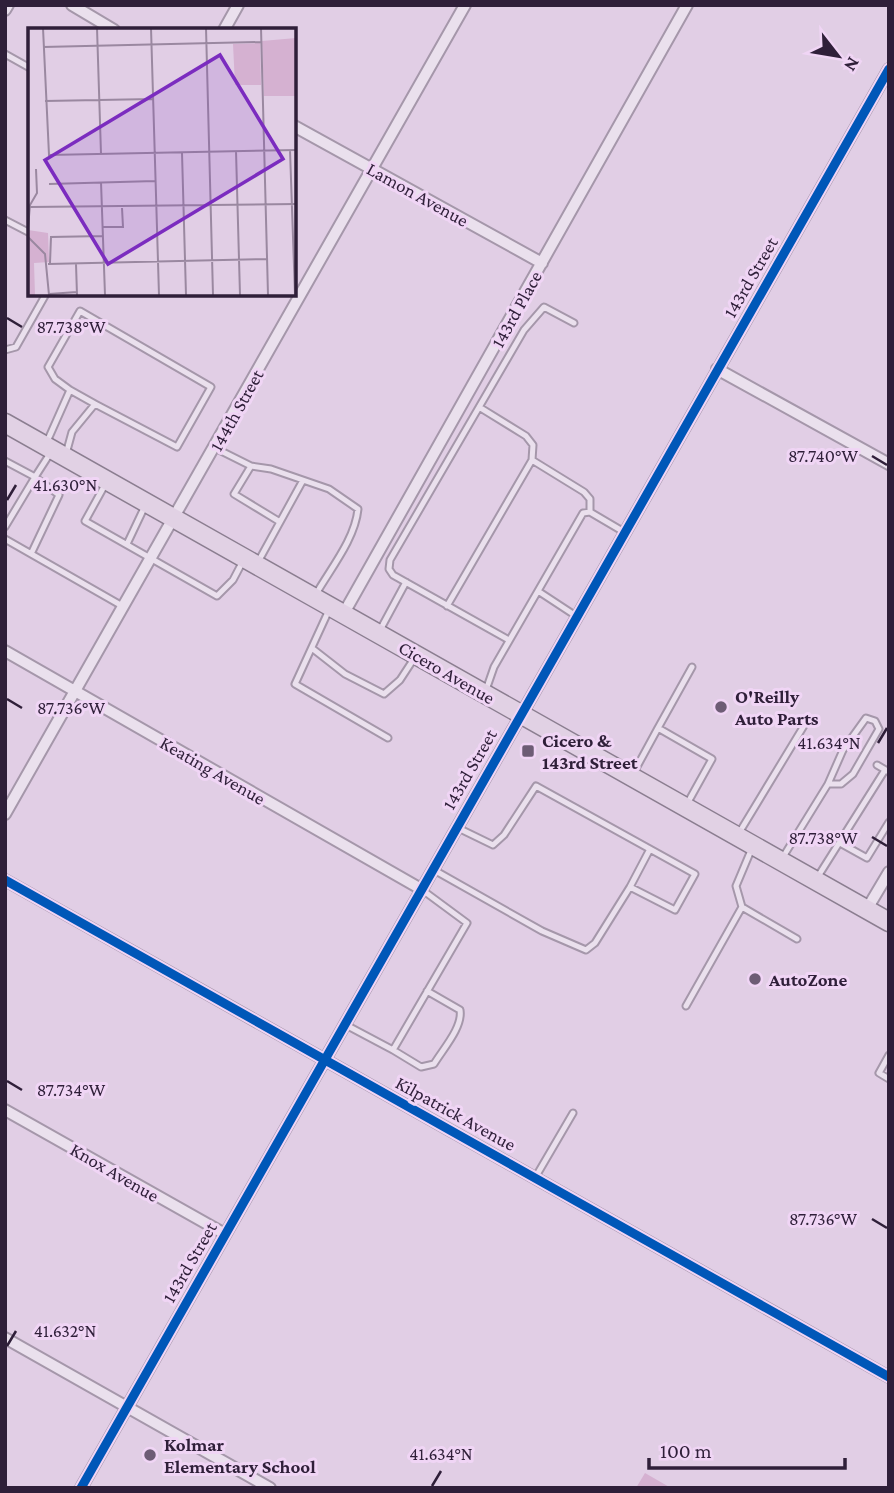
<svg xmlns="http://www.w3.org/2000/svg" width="894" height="1493" font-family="'Crimson Pro',serif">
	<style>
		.green { fill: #d5b1d1 }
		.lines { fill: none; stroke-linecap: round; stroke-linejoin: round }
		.lane-casing { stroke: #a597aa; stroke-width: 9 }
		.street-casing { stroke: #a597aa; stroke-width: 14 }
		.primary-casing { stroke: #8b7e90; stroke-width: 21 }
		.lane { stroke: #eae0ed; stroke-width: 5 }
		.street { stroke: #eae0ed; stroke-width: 10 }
		.primary { stroke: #e1d1e4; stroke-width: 18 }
		.cycleway-casing { stroke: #f0d5f5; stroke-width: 13 }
		.cycleway { stroke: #0057b8; stroke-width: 9 }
		.ticks { fill: none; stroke: #2f1f39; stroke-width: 2.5 }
		.poi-dot { fill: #6d5c75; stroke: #f0d5f5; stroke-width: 2.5 }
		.labels { text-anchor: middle; stroke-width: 6; stroke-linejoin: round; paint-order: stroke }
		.street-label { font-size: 19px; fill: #2f1f39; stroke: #f0d5f5 }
		.poi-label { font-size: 19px; font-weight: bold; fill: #2f1f39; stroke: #f0d5f5; text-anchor: start }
		.inset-road { fill: none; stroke: #9a88a0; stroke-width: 2 }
		.view { fill: #7b2cbf; fill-opacity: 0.15; stroke: #7b2cbf; stroke-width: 3.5 }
		.inset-edge { fill: none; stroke: #2f1f39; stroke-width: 3.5 }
		.ticks-label { font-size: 18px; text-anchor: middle; fill: #2f1f39; stroke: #f0d5f5; stroke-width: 6; stroke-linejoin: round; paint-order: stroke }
	</style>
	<rect width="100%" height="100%" fill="#e1cee5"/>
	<path class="green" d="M645 1473 671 1488H636Z"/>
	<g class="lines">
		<g class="lane-casing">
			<path id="lane" d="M5 54 30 68
				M5 220 30 233
				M5 350 16 347 46 294
				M70 390 95 404
				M479 407 526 436 533 445 532 460 584 492 590 499V512
				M46 444 70 390 55 379 48 367 80 311 211 387 177 447 95 404 72 432 66 454
				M215 448 251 466 271 469 329 489 358 509C355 539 331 568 316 594
				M5 461 35 477 5 527
				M251 466 234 494 280 522
				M106 483 85 521 217 596 233 580 243 561
				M5 539 124 607
				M127 544 145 506
				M31 554 59 495 35 477 51 452
				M258 562 302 482
				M538 591 576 616
				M447 606 532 460
				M329 610 295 684 388 738
				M379 632 406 582
				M509 640 393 575 389 569 390 560 524 330 544 307 574 323
				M313 649 345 674 384 694 400 680 415 657
				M486 690 494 667 583 513 590 512 624 532
				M658 728 692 667
				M877 765 889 772
				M633 774 658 728 712 759 687 804
				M739 833 805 724
				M840 843 867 858 889 822
				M752 848 736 886 742 907 797 939
				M783 857 828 784 843 750 866 718 875 721 879 729 853 774 841 784H828
				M434 870 542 931 586 950 595 943 630 887 675 910 695 874 536 786 504 835 493 845 456 827
				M817 878 885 770
				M630 887 650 849
				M686 1006 742 907
				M344 1024 393 1050 467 923 421 889
				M393 1050 421 1067 434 1064C443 1049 463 1027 460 1010L427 991
				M889 1055 879 1073 889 1079
				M535 1178 573 1113"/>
		</g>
		<g class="street-casing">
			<path id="street" d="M72 5 114 30
				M5 10 8 5
				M224 30 238 5
				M294 126 542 263
				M717 369 889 464
				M344 613 687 5
				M5 651 421 889
				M5 814 465 5
				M5 880 889 1377
				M867 909 889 872
				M5 1110 225 1234
				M5 1338 270 1488
				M81 1488 889 69"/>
		</g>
		<g class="primary-casing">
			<path id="primary" d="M5 423 889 922"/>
		</g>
		<use href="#lane" class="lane"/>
		<use href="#street" class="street"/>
		<use href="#primary" class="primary"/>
		<g class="cycleway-casing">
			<path id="cycleway" d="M5 880 889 1377
				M81 1488 889 69"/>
		</g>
		<use href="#cycleway" class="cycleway"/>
	</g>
	<path class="ticks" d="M7 318 22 327M872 456 887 465M7 500 16 485M7 699 22 708M878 743 887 728M872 837 887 846M7 1081 22 1090M872 1219 887 1228M7 1346 16 1331M432 1486 441 1471"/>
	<g class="poi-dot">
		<circle cx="721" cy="707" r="7"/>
		<rect x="521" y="744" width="14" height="14" rx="3.5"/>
		<circle cx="755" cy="979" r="7"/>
		<circle cx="150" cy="1455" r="7"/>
	</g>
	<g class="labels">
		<g class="street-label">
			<text transform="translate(418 194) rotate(29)" y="7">Lamon Avenue</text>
			<text transform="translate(750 277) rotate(-60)" y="7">143rd Street</text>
			<text transform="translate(516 309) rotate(-61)" y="7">143rd Place</text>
			<text transform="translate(236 410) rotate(-61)" y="7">144th Street</text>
			<text transform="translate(447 672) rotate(30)" y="7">Cicero Avenue</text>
			<text transform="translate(469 769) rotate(-60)" y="7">143rd Street</text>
			<text transform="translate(213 770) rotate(30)" y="7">Keating Avenue</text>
			<text transform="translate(456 1113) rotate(29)" y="7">Kilpatrick Avenue</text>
			<text transform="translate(115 1172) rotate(30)" y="7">Knox Avenue</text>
			<text transform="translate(189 1262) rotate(-60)" y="7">143rd Street</text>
		</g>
		<g class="poi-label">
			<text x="735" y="703">O'Reilly<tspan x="735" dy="22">Auto Parts</tspan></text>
			<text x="542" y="747">Cicero &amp;<tspan x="542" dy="22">143rd Street</tspan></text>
			<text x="769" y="986">AutoZone</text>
			<text x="164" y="1451">Kolmar<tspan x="164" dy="22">Elementary School</tspan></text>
		</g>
	</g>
	<g transform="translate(28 28)">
		<rect width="268" height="268" fill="#e1cee5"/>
		<path d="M268 10V68H236L234 13ZM232 15 233 57H207L205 16ZM0 202 20 205 21 234 6 235 7 267H0Z" fill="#d5b1d1"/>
		<path class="inset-road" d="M15 0 21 127 268 122M69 0 73 126M123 0 131 267M178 0 185 267M233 0 240 267M15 19 233 14M17 73 125 71M262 122 267 267M208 123 212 267M154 125 158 267M73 154 77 267M21 156 127 153M2 179 268 176M74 199H95L94 180M0 200 2 177 9 165 8 141M0 209 17 226 21 267M22 235 23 209 75 208M20 236 239 231M48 236 49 267M21 266 49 264"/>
		<path class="view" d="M192 27 255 131 80 236 17 132Z"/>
		<rect width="268" height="268" class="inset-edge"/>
	</g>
	<g class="ticks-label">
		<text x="71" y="333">87.738°W</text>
		<text x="823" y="462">87.740°W</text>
		<text x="65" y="491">41.630°N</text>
		<text x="71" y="714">87.736°W</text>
		<text x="829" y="749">41.634°N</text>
		<text x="823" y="844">87.738°W</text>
		<text x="71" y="1096">87.734°W</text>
		<text x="823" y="1225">87.736°W</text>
		<text x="65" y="1337">41.632°N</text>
		<text x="441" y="1460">41.634°N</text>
	</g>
	<rect width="894" height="1493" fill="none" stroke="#2f1f39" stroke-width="14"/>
	<g transform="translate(838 56) rotate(121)" stroke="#f0d5f5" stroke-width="5" paint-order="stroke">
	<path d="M0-5L12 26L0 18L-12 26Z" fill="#2f1f39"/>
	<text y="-10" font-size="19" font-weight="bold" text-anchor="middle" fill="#2f1f39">N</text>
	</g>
	<path d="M649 1458v10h196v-10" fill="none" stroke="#2f1f39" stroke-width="3.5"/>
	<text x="660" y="1458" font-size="21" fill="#2f1f39" stroke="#f0d5f5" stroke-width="5" paint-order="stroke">100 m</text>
</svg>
